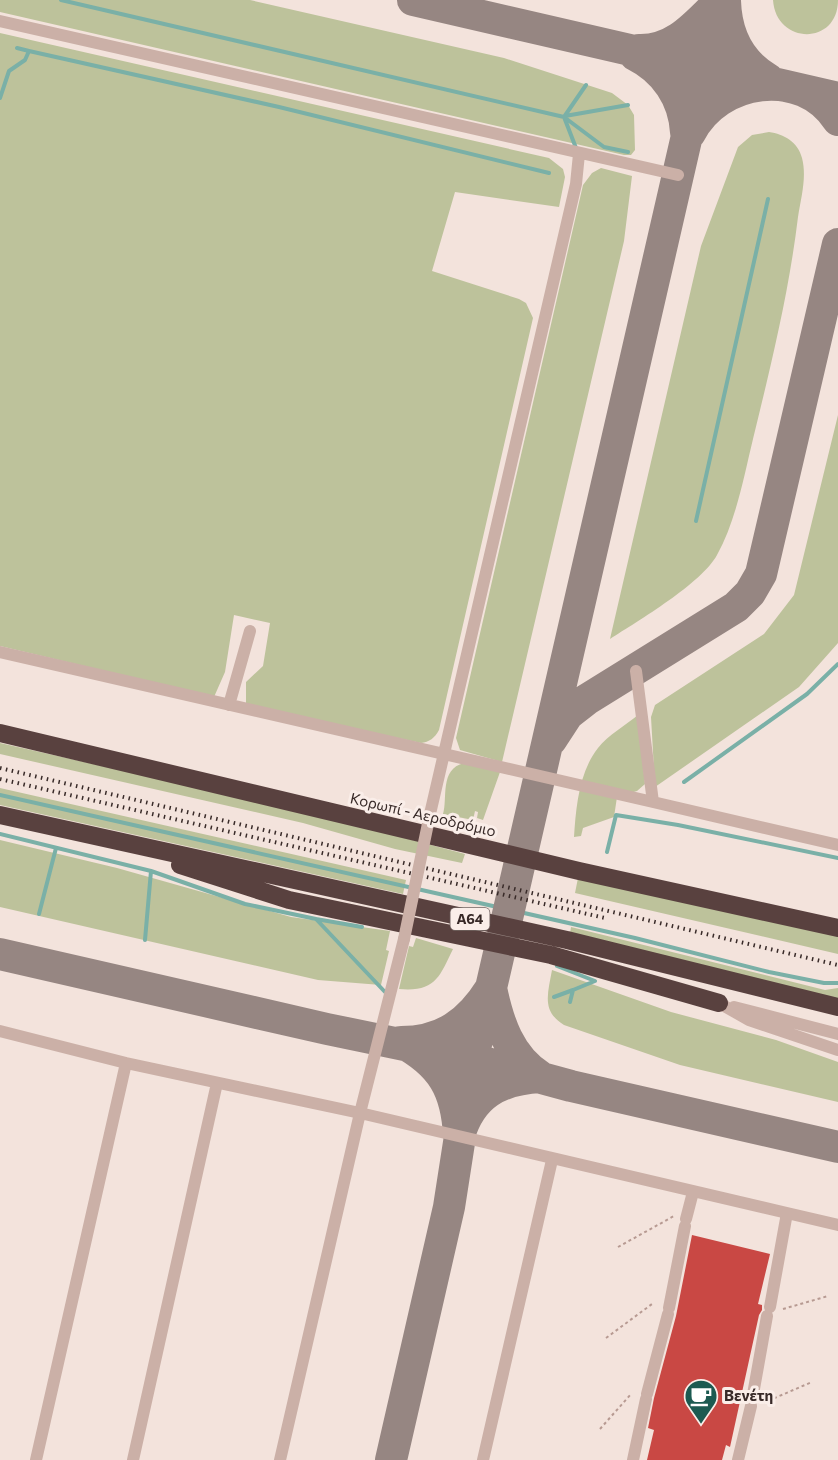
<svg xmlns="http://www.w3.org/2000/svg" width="838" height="1460" font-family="Commissioner,sans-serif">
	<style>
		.green { fill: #bdc29b }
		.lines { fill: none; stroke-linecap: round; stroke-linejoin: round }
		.stream { stroke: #7ab0a7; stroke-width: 4 }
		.taxiway { stroke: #968682; stroke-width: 32 }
		.building { fill: #c94844 }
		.path { stroke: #b79a92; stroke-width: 2; stroke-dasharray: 3 3; stroke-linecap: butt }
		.minor { stroke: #cbb0a7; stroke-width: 12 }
		.highway { stroke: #59413f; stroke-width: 18 }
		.rail { stroke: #382a28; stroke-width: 4; stroke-dasharray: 1.5 4.5; stroke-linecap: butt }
		.minor-bridge { stroke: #cbb0a7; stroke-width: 12 }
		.labels { text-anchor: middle; stroke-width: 6; stroke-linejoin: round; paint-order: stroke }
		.shield { fill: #faeee9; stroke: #726562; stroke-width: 1.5 }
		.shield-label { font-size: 14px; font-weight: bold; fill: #382a28 }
		.street-label { font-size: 15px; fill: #382a28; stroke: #faeee9 }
		.poi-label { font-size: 15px; font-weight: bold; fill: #382a28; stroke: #faeee9; text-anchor: start }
	</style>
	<rect width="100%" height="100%" fill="#f3e3dc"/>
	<path class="green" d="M0 0H250L504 58 612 93 628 105 634 115 635 150 631 155H624L0 12Z
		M773 0H838C838 46 776 45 773 0Z
		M0 33 549 158 563 169 565 177 559 207 455 192 432 271 519 299 526 303 533 318 439 730C435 738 429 742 421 743L246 705V682L263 666 270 623 234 615 225 672 214 697 0 646Z
		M769 132C784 134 798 142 802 158 807 177 801 198 798 217 789 292 771 365 753 439 744 476 736 521 717 555 702 583 638 621 610 639L701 246 738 147 752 135Z
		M601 168 632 176 624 241 502 762 460 750 456 738 583 185 592 173Z
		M838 415V643L799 687 655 787 651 717 655 705 764 634 794 595Z
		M638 715 645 784 637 791 617 797 614 817 583 828 581 836 574 837C576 807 579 772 598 748 608 735 626 725 638 715Z
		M0 743 307 812 465 854 462 863 395 849 303 823 0 754Z
		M464 763 500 772 483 820 477 818 478 812 475 811 473 820 443 814C448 799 439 769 464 763Z
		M0 788 406 880 403 894 0 805Z
		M0 840 117 868 291 917 390 931 386 950 389 951 381 985 318 980 0 907Z
		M578 878 838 935V954L575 893Z
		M571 927 825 990 838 988V1000L570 934Z
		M416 938 453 949C439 978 435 992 399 989L409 946 413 947Z
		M552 970 671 1012 776 1040 838 1062V1102L680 1065 564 1025C541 1011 548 993 552 970Z"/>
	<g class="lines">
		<path class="stream" d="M61 0 564 117 586 85
			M17 48 29 51
			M0 98 9 71 25 60 29 51 279 107 549 173
			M565 116 628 105
			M576 148 564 117 604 147 628 152
			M696 521 768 199
			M684 782 807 694 838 664
			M0 795 635 938 769 972 824 983H838
			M0 834 151 871 245 904 316 919
			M607 852 616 815 678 825 838 858
			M39 914 56 848
			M362 927 316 919 385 992
			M145 940 151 871
			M557 966 595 981 573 990
			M554 997 573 990 570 1002"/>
		<path class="taxiway" d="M413 0 838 98
			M725 1C726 34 739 62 768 79
			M639 50C676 51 697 23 721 0
			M635 55C665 70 684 98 686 132
			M690 133C718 78 802 65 838 120
			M551 740 568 714 586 700 736 607 750 593 761 574 838 244
			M0 954 327 1029 472 1059 571 1086 838 1147
			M491 988C498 1022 509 1057 541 1077 499 1079 471 1095 459 1136 457 1090 442 1064 401 1042 443 1042 469 1023 491 988Z
			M391 1460 449 1207 472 1059 491 988 703 66 723 0"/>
	</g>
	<path class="building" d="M692 1235 770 1254 758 1304 762 1305V1310L759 1315 730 1447 726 1445 722 1460H647L654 1430 648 1428 654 1398 676 1316Z"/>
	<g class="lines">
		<path class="path" d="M618 1247 674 1216
			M783 1309 828 1296
			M606 1338 652 1304
			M763 1403 812 1382
			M600 1429 631 1394"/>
		<path class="minor" d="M0 21 678 175
			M0 652 653 802 636 671
			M229 705 250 631
			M653 802 838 845
			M430 814 576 184 579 154
			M719 1003 749 1020 838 1050
			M734 1007 838 1034
			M0 1031 126 1063 360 1113 787 1213 770 1307
			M787 1213 838 1225
			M686 1219 693 1192
			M669 1308 685 1226
			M647 1394 668 1314
			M752 1400 767 1316
			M36 1460 126 1063
			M133 1460 217 1083
			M280 1460 360 1113 404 939
			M483 1460 552 1160
			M633 1460 646 1399
			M738 1460 751 1406"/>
		<path class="highway" d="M0 733 579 871 838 928
			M0 815 567 940 838 1007
			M180 865 289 900 551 955 719 1003"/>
		<path class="rail" d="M0 768 838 965
			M0 779 605 918"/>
		<path class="minor-bridge" d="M404 939 430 814"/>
	</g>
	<defs>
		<g id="cafe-pin" transform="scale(1.725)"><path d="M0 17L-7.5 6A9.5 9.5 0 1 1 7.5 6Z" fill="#1c5a51" stroke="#faeee9"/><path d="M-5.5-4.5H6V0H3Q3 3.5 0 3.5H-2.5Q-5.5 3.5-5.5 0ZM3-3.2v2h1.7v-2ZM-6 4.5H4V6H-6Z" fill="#fff"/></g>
	</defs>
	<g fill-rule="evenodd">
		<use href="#cafe-pin" x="701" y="1396"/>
	</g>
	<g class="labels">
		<rect class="shield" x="450.5" y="908" width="39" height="22" rx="4.5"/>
		<g class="shield-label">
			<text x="470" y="924">Α64</text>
		</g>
		<g class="street-label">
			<text transform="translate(423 815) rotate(13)" y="5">Κορωπί - Αεροδρόμιο</text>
		</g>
		<g class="poi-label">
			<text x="724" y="1401">Βενέτη</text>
		</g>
	</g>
</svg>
